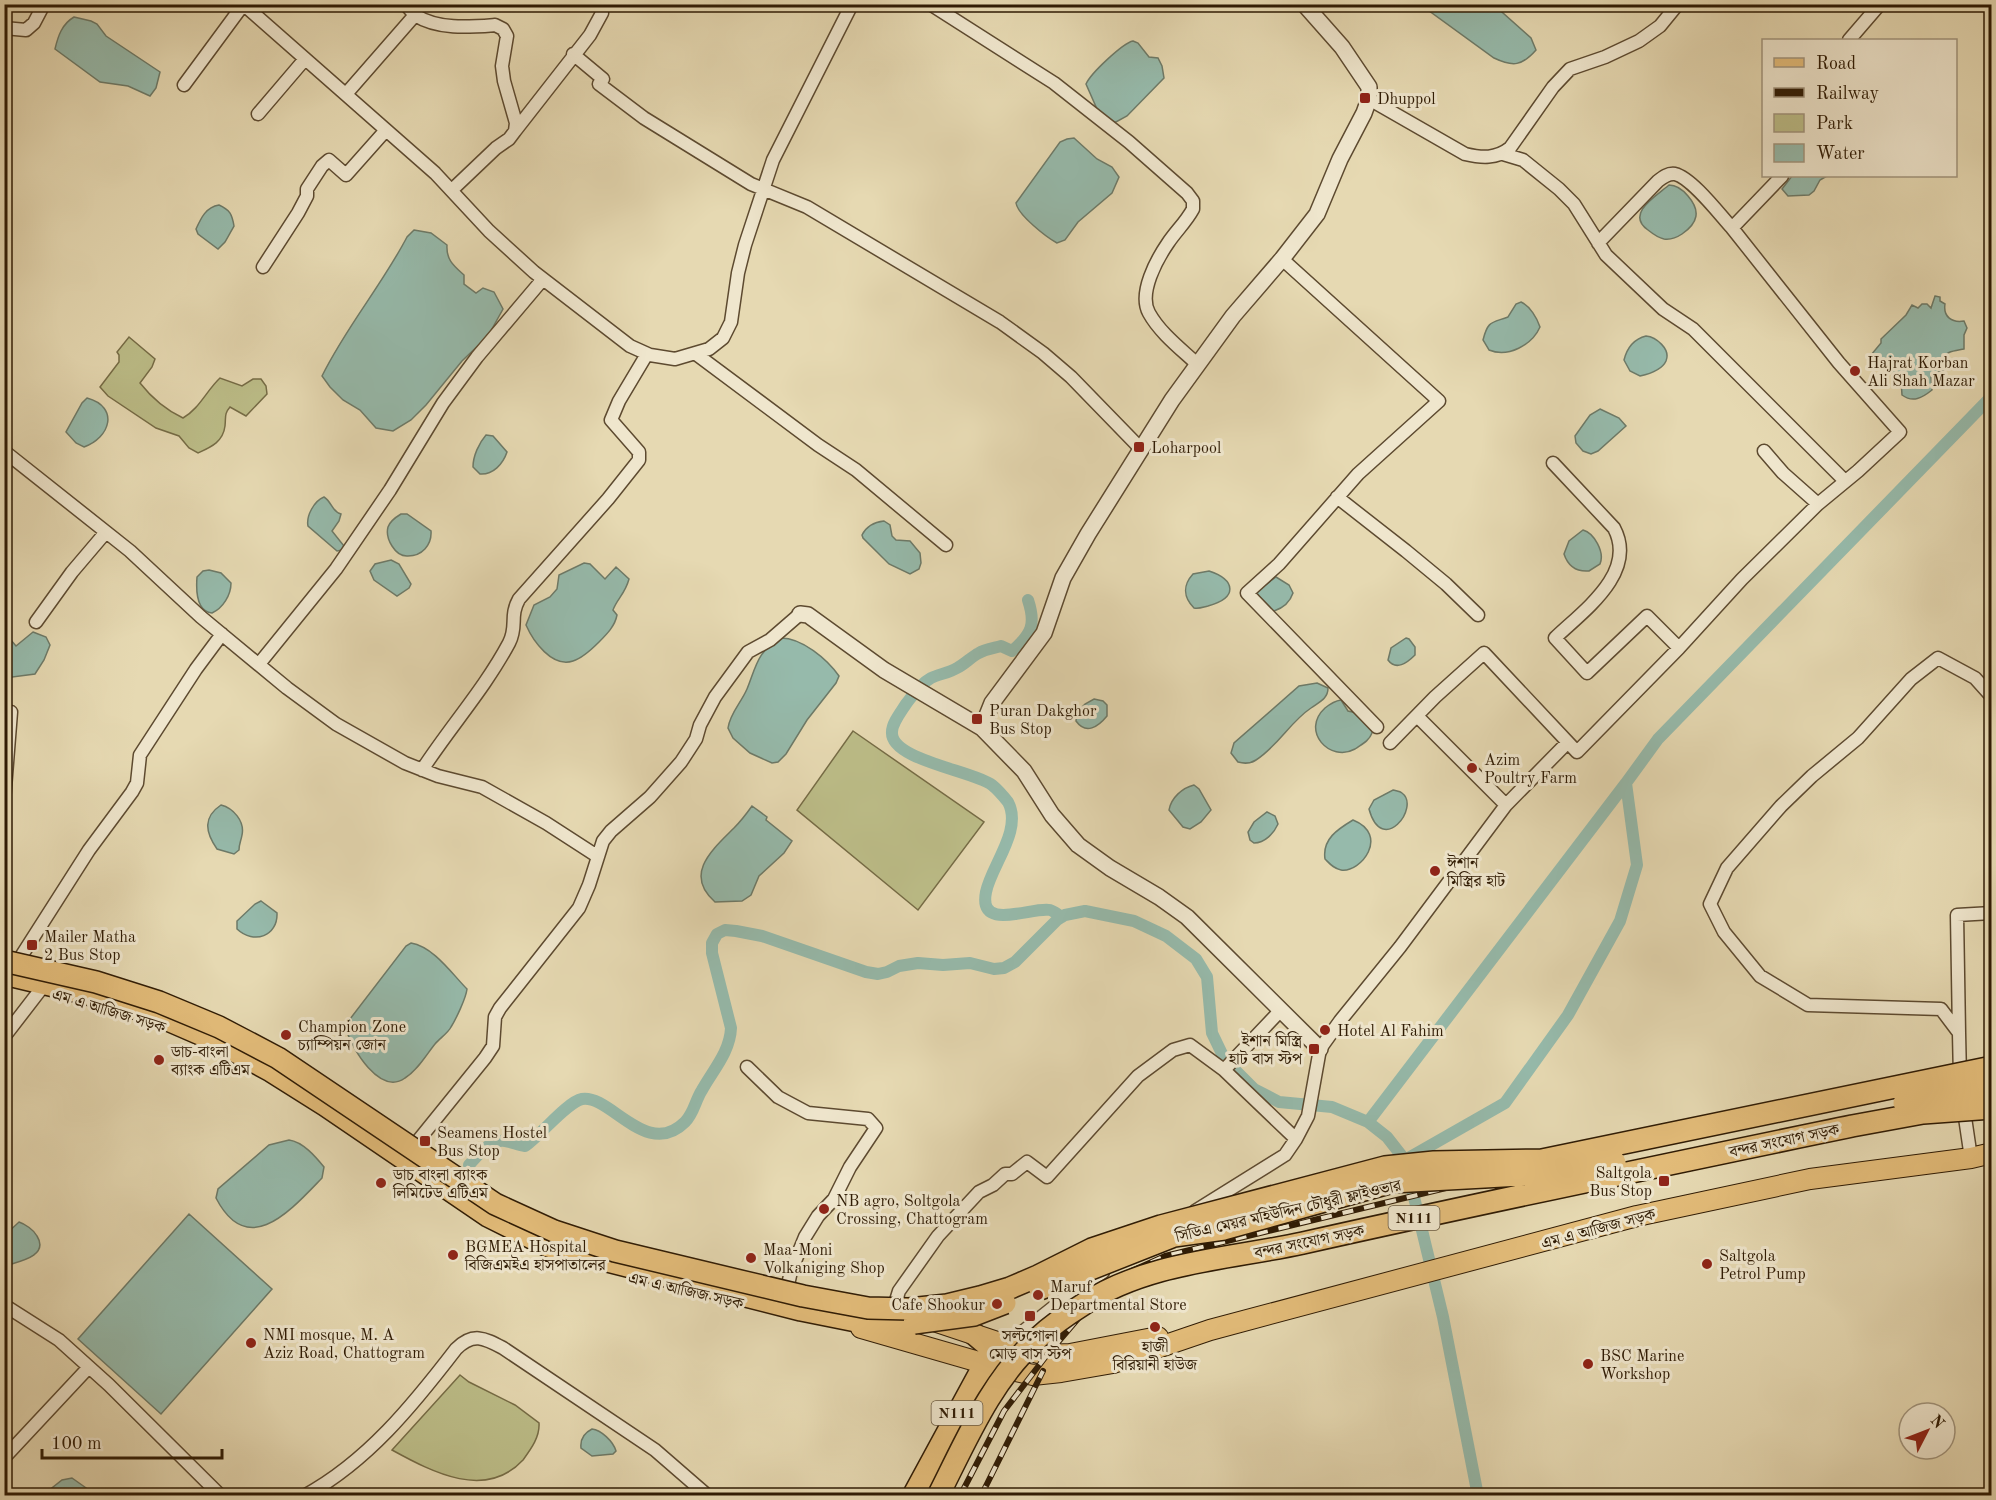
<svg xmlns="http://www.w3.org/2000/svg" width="1996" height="1500" font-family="'Old Standard TT','Noto Serif Bengali',serif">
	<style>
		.green { fill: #bcbd88; stroke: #766c46; stroke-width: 1.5 }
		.water { fill: #96baab; stroke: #6d7a68; stroke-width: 1.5 }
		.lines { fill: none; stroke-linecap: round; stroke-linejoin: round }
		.canal { stroke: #96baab; stroke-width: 12 }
		.minor-casing { stroke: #5d4a30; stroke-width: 15 }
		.tertiary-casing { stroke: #5d4a30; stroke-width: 18 }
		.primary-casing { stroke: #2f1b04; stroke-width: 22 }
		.trunk-casing { stroke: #2f1b04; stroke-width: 24 }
		.minor { stroke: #efe6cd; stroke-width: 12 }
		.tertiary { stroke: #efe6cd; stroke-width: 15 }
		.primary { stroke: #e3bc79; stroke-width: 20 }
		.trunk { stroke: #e3bc79; stroke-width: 21 }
		.rail-casing { stroke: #2f1b04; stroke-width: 6 }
		.rail { stroke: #efe6cd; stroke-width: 4; stroke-dasharray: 11; stroke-linecap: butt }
		.trunk-bridge-casing { stroke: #2f1b04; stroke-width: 24; stroke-linecap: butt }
		.trunk-bridge { stroke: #e3bc79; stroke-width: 21 }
		.poi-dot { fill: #8f2418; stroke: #efe6cd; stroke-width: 2 }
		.labels { text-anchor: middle; stroke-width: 6; stroke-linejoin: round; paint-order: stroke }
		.shield { fill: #efe6cd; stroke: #695840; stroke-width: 1.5 }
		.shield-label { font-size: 15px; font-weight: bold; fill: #2f1b04 }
		.poi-label { font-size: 16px; fill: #2f1b04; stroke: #efe6cd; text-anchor: start }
		.street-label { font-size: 16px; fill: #2f1b04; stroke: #efe6cd }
	</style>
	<rect width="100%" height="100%" fill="#e6d9b2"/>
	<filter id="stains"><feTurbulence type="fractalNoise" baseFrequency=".00333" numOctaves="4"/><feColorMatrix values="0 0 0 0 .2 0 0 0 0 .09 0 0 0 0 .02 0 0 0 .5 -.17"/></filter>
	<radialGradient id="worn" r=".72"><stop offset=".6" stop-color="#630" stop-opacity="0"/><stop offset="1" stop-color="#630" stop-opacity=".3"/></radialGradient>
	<path class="green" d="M129 337 155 359 152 367 140 383C151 397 166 410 183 418 199 409 207 390 220 378L242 386 253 379H261L266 386 267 394 246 416 230 407C224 414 226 417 225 426 223 442 211 447 198 453L189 448 179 436 156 428 108 396 100 387 119 362V355L117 352Z
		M853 731 984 822 918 910 797 810Z
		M460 1375 469 1382 515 1405 539 1423C540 1437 531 1449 523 1460 486 1500 434 1473 392 1450Z"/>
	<path class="water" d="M1421 5H1494L1531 38 1536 50C1522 66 1513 67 1494 58Z
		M74 17 91 21 97 24 106 36 160 72 156 88 150 96 128 86 100 82 55 49C58 36 62 24 74 17Z
		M1133 41 1138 43 1149 57 1158 58 1162 66 1164 78 1127 116 1116 122 1110 121 1097 109 1086 84C1091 73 1123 43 1133 41Z
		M1074 138 1097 159 1112 167 1119 177 1112 193 1078 222 1065 240 1057 243C1046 237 1018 215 1016 203L1060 142 1067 139Z
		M1792 176H1827L1820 180 1814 191 1809 195 1788 196 1782 189Z
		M1669 185C1677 185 1683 190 1688 196 1701 211 1698 223 1682 234 1676 238 1671 240 1664 239 1659 238 1653 234 1648 230 1625 214 1656 196 1669 185Z
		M219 205C230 210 232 214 234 226L225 242 218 249 198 234 196 229C201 218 206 207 219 205Z
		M414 230 431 233 447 245C446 260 454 266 464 275V284L476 293 483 288 494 292 503 309 488 336 462 361 426 405 411 420 393 431 376 428 360 410 343 400 330 387 322 376C346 327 382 285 407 237Z
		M1935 296 1940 297V301L1945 304C1943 317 1952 323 1964 321L1967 328 1964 335V349C1954 351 1946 351 1941 360L1947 362 1948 367 1942 371 1935 372 1931 376 1932 390C1922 398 1913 403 1902 395L1901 380C1891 370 1880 369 1871 359V355L1881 343V339L1906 315 1912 305 1918 308 1922 304H1927L1931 308Z
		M1521 302C1530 306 1537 318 1540 327 1532 345 1508 358 1489 350L1483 340C1488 320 1492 323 1508 317L1516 304Z
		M1646 336C1656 337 1671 349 1666 361 1662 370 1649 374 1640 376L1630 371 1624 360C1627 348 1634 339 1646 336Z
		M87 398C120 407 110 438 84 447L76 443 66 432 82 403Z
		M1600 409 1619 418 1626 426 1598 451 1591 454 1583 451 1576 443 1575 436 1590 415Z
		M486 435 493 436 507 452C503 464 493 475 480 474L473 467C473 456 479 443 486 435Z
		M324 497C332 502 332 512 341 514L339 521 332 531 344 546 342 550 337 551 308 526C306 516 314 501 324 497Z
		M401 514H407L431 531C432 545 422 556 408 556 395 557 385 538 388 527 390 521 396 517 401 514Z
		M884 521 890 525 892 536 896 540 910 541 920 553 921 563 919 569 910 574 889 564 863 538 862 535C866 527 874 522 884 521Z
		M1583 530C1594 533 1605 552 1600 564L1589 571C1577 572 1568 566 1564 554L1569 541Z
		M391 560 399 564 411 584 409 588 397 596 374 580 370 571 375 564Z
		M584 563 590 564 605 579 616 567 629 579C625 594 617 599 613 610L617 615C615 626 607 634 599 642 592 649 583 658 573 661 552 668 533 641 526 625L534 605 550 597 557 589 559 575Z
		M209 570 221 573 231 583C231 595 223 608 212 613 196 611 196 590 197 577L203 571Z
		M1209 571C1236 580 1238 598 1208 606 1203 607 1200 609 1194 608 1183 597 1183 585 1193 574Z
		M1276 577 1289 585 1293 593C1290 602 1283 608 1274 611 1266 608 1258 600 1257 591Z
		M33 632 46 637 50 645 44 660 35 674 5 678V633L16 646Z
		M781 638C802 638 827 659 839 676L836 683 807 720 786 754 778 762 772 763 750 753 733 738 728 728C730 713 741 703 747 689 756 667 757 651 781 638Z
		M1406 638 1409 639 1415 647V655C1407 663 1396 671 1388 660L1391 648Z
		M1317 683 1328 688C1328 699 1319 702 1311 708 1290 722 1278 746 1256 760 1250 764 1245 764 1238 762L1231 753 1234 743 1299 686Z
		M1094 699 1103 701 1107 705V716C1098 727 1086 735 1076 721L1077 712 1085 704Z
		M1341 700 1348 711 1357 713 1372 729V733C1369 741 1362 744 1355 749 1330 763 1300 731 1325 708 1330 704 1334 701 1341 700Z
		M1194 785 1199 789 1211 810 1201 822 1190 829 1183 827 1169 810C1171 798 1182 788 1194 785Z
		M1393 790C1396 791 1400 791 1402 793 1421 807 1382 857 1369 809L1374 800Z
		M221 805C233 808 245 821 242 835 241 841 239 844 239 850L234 854 217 849C205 832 203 817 221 805Z
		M752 806 767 817 766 820 792 841 784 853 759 876 751 895 742 901 715 902C683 874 713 849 734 828 741 821 747 813 752 806Z
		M1267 812 1275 816 1278 824C1274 833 1265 843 1254 843L1250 840 1248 832 1254 822Z
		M1353 820C1390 835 1361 873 1341 870 1334 869 1330 864 1325 859 1322 839 1338 829 1353 820Z
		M261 901 277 913C278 936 254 945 237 929V921L255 904Z
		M411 943C434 947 452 974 467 989 466 998 456 1019 451 1027 448 1033 440 1038 435 1044 426 1055 418 1070 405 1078 380 1096 352 1049 346 1029L350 1019 406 946Z
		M289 1140C303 1142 315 1156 324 1167L322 1178C291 1210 248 1260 216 1198L218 1189 269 1145Z
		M189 1214 272 1289 161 1414 78 1339Z
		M19 1222C25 1224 34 1230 37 1236 50 1257 16 1262 5 1266V1235Z
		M592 1429C601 1430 613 1441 616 1451L613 1454 592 1456 581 1448C580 1439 584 1433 592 1429Z
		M72 1478 96 1495H43L62 1480Z"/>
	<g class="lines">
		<path class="canal" d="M1028 600C1036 624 1032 634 1012 651L1001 646C994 648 985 649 979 653 971 657 965 664 957 668 949 673 939 674 931 678 920 684 913 695 906 704 901 712 892 723 892 732 890 760 974 771 992 785 997 789 1004 797 1008 802 1023 830 991 866 986 892 978 933 1033 906 1050 910 1054 911 1058 915 1062 917
			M1368 1122 1626 783
			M1405 1160 1505 1103 1568 1015 1620 921 1637 865 1626 783 1658 739 1992 396
			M469 1165C478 1155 490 1139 505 1141 512 1142 518 1145 525 1146 540 1136 567 1102 582 1099 610 1094 647 1160 685 1122 694 1113 695 1101 702 1090 713 1070 730 1052 731 1028L712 953V943L717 934 725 930 736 931 762 936 866 972 878 974 887 972 899 966 918 963 943 965 970 963 994 969 1004 968 1015 962 1057 920 1065 915 1085 911 1134 921 1166 936 1196 959 1207 977 1212 1033 1225 1060 1254 1089 1279 1102 1332 1107 1368 1122 1387 1137 1405 1160 1443 1317 1478 1496"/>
		<g class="minor-casing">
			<path id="minor" d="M243 4 435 173 489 231 534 272 630 346 650 355 675 359 709 349 723 338 731 322 738 273 745 245 773 160 852 4
				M930 4 1054 83 1129 142 1187 193 1193 201V209C1186 222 1176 231 1168 243 1157 259 1138 293 1149 313 1160 333 1181 349 1197 364
				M415 15C438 30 470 27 495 25L503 29 507 36 502 66 504 81 516 123 515 131 509 139 496 148 455 187
				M4 28 26 30 34 23 44 4
				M1849 40 1880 4
				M573 54 603 79 599 84 644 118 751 184 807 207 1000 322 1043 353 1071 377 1141 449
				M184 85 243 5
				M346 94 415 15 405 4
				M1369 99 1465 154C1482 158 1496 159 1510 148L1553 87 1570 69 1605 57 1639 41 1660 26 1678 4
				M258 114 305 59
				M515 131 590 35 602 13V4
				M1503 154 1523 160 1559 189 1574 204 1606 255 1663 309 1693 329 1845 481
				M1598 243 1658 181C1663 177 1668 173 1675 174 1692 178 1720 215 1732 228L1782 176
				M1282 259 1439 401 1358 474 1279 564 1247 593 1377 727
				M263 267 298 213 307 196V189L322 166 329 160 346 175 386 130
				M696 354 818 445 856 470 946 545
				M4 451 130 551 201 617 287 688 336 724 405 763 438 776 482 787 546 823 597 856
				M1764 451 1783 473 1818 504
				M1553 463 1614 528C1638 573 1583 611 1555 638L1587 673 1647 616 1679 648
				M1337 497 1406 551 1446 584 1478 615
				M36 622 72 572 106 532
				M259 664 336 569 390 490 443 403 477 357 543 279
				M1417 716 1506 805
				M1390 743 1435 697 1484 653 1577 752 1679 648 1742 579 1818 504 1858 471 1900 432 1839 363 1732 228
				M422 770C450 727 485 688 509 643 518 626 509 617 519 599L608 499 639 460V452L611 420 619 401 647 354
				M4 801 11 712
				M22 955 89 850 132 792 137 783 140 755 196 669 222 634
				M1959 1033 1957 915 1992 913
				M4 1037 41 989
				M747 1067 778 1097 808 1113 868 1119 876 1128 850 1167 834 1199 818 1216 805 1237 791 1271 788 1285
				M1224 1070 1280 1011
				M1960 1078 1959 1033 1941 1009 1808 1005 1760 976 1724 932 1710 904 1727 868 1781 806 1812 776 1858 738 1911 679 1938 658 1975 678 1992 697
				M1963 1104 1971 1158
				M417 1142 485 1058 493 1046 495 1017 500 1008 579 908 589 885 603 841 611 831 650 797 681 762 696 739 700 725 715 697 748 652 770 640 800 614
				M1195 1211 1285 1155 1296 1139 1308 1116 1320 1049 1340 1021 1400 947 1506 805 1567 743
				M4 1305 59 1340 109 1385 221 1496
				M894 1307 899 1291 938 1236 979 1192 993 1185 1005 1174H1012L1027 1162 1047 1177 1138 1076 1173 1050 1190 1045 1224 1070 1296 1139
				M1006 1345 1065 1298 1103 1272
				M4 1458 89 1367
				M304 1496C367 1462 413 1405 456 1349 473 1332 484 1338 503 1348L655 1450 708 1496"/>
		</g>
		<g class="tertiary-casing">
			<path id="tertiary" d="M800 614 808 615 884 670 982 728 1024 771 1052 815 1078 845 1110 868 1159 897 1187 917 1320 1049
				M982 728 992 703 1044 633 1063 578 1088 534 1172 400 1233 316 1282 259 1317 214 1340 159 1364 113 1369 99V87L1342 47 1304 4"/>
		</g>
		<g class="primary-casing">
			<path id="primary" d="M931 1320 1006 1345 1047 1355 1070 1354 1158 1337
				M861 1328 986 1364 1033 1375 1061 1372 1113 1363 1210 1330 1637 1216 1810 1179 1971 1158 1992 1153"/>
		</g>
		<g class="trunk-casing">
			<path id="trunk" d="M4 974 92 995 154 1014 214 1040 271 1071 325 1105 488 1216 548 1246 801 1310 866 1323H914
				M913 1496 990 1354 987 1345 974 1334"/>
		</g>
		<use href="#minor" class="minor"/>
		<use href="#tertiary" class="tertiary"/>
		<use href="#primary" class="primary"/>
		<use href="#trunk" class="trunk"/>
		<g class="rail-casing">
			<path id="rail" d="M960 1496 1004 1411 1047 1355 1082 1314 1118 1277 1165 1256 1723 1121 1840 1094 1992 1084
				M981 1496 1043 1371"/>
		</g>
		<use href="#rail" class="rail"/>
		<g class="trunk-bridge-casing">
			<path id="trunk-bridge" d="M4 961 96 982 159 1002 219 1027 278 1058 495 1204 554 1231 615 1251 803 1296 868 1308 909 1309 947 1305 980 1297 1010 1288 1038 1276 1092 1249 1161 1226 1385 1167 1434 1162 1542 1160 1992 1067
				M1904 1103 1992 1086
				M1040 1289 1174 1236 1224 1229 1393 1182 1538 1174 1615 1162
				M914 1323 974 1315 1005 1303
				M938 1496C966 1441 991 1380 1038 1338 1052 1325 1068 1314 1084 1304 1147 1262 1230 1259 1303 1243 1485 1202 1669 1164 1852 1126L1923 1113 1992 1108"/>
		</g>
		<use href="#trunk-bridge" class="trunk-bridge"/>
	</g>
	<g class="poi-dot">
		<rect x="1359" y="92" width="12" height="12" rx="3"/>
		<circle cx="1855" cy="371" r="6"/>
		<rect x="1133" y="441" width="12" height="12" rx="3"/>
		<rect x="971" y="713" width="12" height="12" rx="3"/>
		<circle cx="1472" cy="768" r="6"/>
		<circle cx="1435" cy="871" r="6"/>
		<rect x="26" y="939" width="12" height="12" rx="3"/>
		<circle cx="1325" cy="1030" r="6"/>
		<circle cx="286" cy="1035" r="6"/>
		<rect x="1308" y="1043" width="12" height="12" rx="3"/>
		<circle cx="159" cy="1060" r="6"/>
		<rect x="419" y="1135" width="12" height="12" rx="3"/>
		<rect x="1658" y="1175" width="12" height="12" rx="3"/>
		<circle cx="381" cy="1183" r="6"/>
		<circle cx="824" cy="1209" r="6"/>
		<circle cx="453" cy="1255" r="6"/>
		<circle cx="751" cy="1258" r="6"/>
		<circle cx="1707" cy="1264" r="6"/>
		<circle cx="1038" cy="1295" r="6"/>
		<circle cx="997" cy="1304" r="6"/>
		<rect x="1024" y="1310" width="12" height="12" rx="3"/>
		<circle cx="1155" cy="1327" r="6"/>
		<circle cx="251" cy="1343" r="6"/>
		<circle cx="1588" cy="1364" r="6"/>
	</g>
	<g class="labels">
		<g class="shield">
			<rect x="1388.5" y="1206" width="51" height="24" rx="4.5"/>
			<rect x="931.5" y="1401" width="51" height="24" rx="4.5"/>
		</g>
		<g class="shield-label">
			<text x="1414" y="1223">N111</text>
			<text x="957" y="1418">N111</text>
		</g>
		<g class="poi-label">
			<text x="1377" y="104">Dhuppol</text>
			<text x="1867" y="368">Hajrat Korban<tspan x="1867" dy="18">Ali Shah Mazar</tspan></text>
			<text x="1151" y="453">Loharpool</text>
			<text x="989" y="716">Puran Dakghor<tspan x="989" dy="18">Bus Stop</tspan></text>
			<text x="1484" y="765">Azim<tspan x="1484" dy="18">Poultry Farm</tspan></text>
			<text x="1447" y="868">ঈশান<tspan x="1447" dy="18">মিস্ত্রির হাট</tspan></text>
			<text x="44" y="942">Mailer Matha<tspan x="44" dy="18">2 Bus Stop</tspan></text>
			<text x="298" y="1032">Champion Zone<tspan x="298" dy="18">চ্যাম্পিয়ন জোন</tspan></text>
			<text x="1337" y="1036">Hotel Al Fahim</text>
			<text x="1302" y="1046" text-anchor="end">ইশান মিস্ত্রি<tspan x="1302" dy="18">হাট বাস স্টপ</tspan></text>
			<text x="171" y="1057">ডাচ-বাংলা<tspan x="171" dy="18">ব্যাংক এটিএম</tspan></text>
			<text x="437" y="1138">Seamens Hostel<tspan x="437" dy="18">Bus Stop</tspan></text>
			<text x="1652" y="1178" text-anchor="end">Saltgola<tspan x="1652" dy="18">Bus Stop</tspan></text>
			<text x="393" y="1180">ডাচ বাংলা ব্যাংক<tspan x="393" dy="18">লিমিটেড এটিএম</tspan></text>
			<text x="836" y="1206">NB agro, Soltgola<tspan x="836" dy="18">Crossing, Chattogram</tspan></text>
			<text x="465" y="1252">BGMEA Hospital<tspan x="465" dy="18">বিজিএমইএ হাসপাতালের</tspan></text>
			<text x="763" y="1255">Maa-Moni<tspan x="763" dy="18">Volkaniging Shop</tspan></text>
			<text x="1719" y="1261">Saltgola<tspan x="1719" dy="18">Petrol Pump</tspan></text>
			<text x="1050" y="1292">Maruf<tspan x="1050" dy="18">Departmental Store</tspan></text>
			<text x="985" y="1310" text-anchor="end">Cafe Shookur</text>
			<text x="263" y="1340">NMI mosque, M. A<tspan x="263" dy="18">Aziz Road, Chattogram</tspan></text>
			<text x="1030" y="1341" text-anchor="middle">সল্টগোলা<tspan x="1030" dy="18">মোড় বাস স্টপ</tspan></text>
			<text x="1155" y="1352" text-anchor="middle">হাজী<tspan x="1155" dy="18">বিরিয়ানী হাউজ</tspan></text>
			<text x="1600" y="1361">BSC Marine<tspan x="1600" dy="18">Workshop</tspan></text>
		</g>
		<g class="street-label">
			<text transform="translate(109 1010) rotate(17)" y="6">এম এ আজিজ সড়ক</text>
			<text transform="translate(1784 1140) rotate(-12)" y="6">বন্দর সংযোগ সড়ক</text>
			<text transform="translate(1288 1210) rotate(-13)" y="6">সিডিএ মেয়র মহিউদ্দিন চৌধুরী ফ্লাইওভার</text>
			<text transform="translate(1598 1228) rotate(-15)" y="6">এম এ আজিজ সড়ক</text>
			<text transform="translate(1309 1241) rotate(-12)" y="6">বন্দর সংযোগ সড়ক</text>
			<text transform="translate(686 1290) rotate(13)" y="6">এম এ আজিজ সড়ক</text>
		</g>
	</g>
	<rect width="1996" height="1500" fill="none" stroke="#e6d9b2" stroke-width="24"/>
	<rect x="6" y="6" width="1984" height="1488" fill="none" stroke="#2f1b04" stroke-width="3"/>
	<rect x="12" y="12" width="1972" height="1476" fill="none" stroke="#2f1b04" stroke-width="1.5"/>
	<rect x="1762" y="39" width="195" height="138" fill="#efe6cd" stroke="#a2957d" stroke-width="1.5"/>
	<rect x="1774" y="58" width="30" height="9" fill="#e3bc79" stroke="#a2957d" stroke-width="1.5"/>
	<text x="1816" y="69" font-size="18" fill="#2f1b04">Road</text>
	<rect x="1774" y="88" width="30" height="9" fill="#2f1b04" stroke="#a2957d" stroke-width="1.5"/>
	<text x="1816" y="99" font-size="18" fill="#2f1b04">Railway</text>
	<rect x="1774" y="114" width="30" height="18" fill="#bcbd88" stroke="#a2957d" stroke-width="1.5"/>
	<text x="1816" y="129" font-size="18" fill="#2f1b04">Park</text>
	<rect x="1774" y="144" width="30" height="18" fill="#96baab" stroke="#a2957d" stroke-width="1.5"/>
	<text x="1816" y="159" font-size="18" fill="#2f1b04">Water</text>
	<g transform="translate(1927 1431) rotate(48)"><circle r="28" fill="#efe6cd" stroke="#a2957d" stroke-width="1.5"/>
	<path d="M0-4.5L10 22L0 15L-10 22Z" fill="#8f2418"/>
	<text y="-9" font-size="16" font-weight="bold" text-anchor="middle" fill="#2f1b04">N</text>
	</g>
	<path d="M42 1449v9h180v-9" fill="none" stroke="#2f1b04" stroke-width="3"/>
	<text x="51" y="1449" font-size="18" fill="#2f1b04" stroke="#efe6cd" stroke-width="4.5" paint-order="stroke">100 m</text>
	<rect width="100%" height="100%" filter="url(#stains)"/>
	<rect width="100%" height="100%" fill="url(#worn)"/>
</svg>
